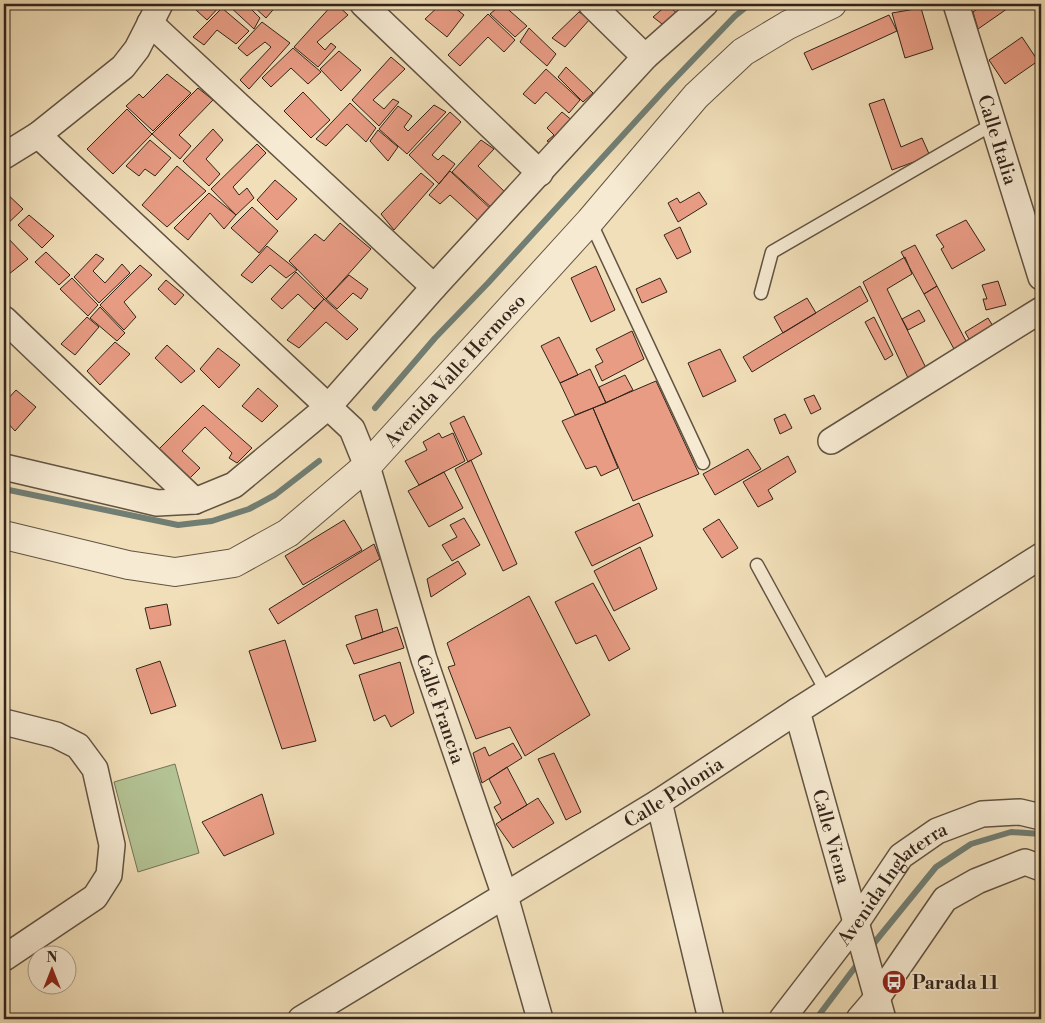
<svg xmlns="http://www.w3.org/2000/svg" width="1045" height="1023" font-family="'Libre Bodoni',serif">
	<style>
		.green { fill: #b4c394; stroke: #737457 }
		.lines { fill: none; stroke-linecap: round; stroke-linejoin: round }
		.stream { stroke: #717f75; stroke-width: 6 }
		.building { fill: #e89c84; stroke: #32241a }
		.service-casing { stroke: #625342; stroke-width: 15 }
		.minor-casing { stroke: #625342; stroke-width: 28 }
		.tertiary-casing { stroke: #625342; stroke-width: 30 }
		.service { stroke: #f6ead2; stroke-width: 12 }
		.minor { stroke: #f6ead2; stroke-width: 25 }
		.tertiary { stroke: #f6ead2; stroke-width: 28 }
		.labels { text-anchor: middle; stroke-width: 4; stroke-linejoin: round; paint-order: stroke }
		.street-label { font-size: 19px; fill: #32241a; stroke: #f6ead2 }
		.poi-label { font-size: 19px; font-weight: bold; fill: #32241a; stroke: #f6ead2; text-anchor: start }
	</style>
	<rect width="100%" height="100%" fill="#f1dfb9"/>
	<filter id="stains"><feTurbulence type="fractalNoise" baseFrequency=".004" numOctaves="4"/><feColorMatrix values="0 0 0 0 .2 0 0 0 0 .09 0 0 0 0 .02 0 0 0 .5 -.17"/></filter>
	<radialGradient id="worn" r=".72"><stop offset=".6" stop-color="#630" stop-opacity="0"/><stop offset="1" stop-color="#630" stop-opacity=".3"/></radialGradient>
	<path class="green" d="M175 764 199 853 138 872 114 782Z"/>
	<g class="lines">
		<path class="stream" d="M375 408 435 338 488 283 666 88 735 16 750 4
			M4 489 178 525 212 521 249 509 275 495 319 461
			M870 948 936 867 971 844 1011 832 1041 834
			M816 1019 859 962"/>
	</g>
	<path class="building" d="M201 4H222L207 20 196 10Z
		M227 4H246L260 18 254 29Z
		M251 4H278L266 18Z
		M333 4H336L348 15 317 42 325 50 331 43 336 47 318 67 294 47Z
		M441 4H450L464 15 447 37 425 19Z
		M502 4 527 26 515 37 490 14Z
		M985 4H1014L978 29 973 12Z
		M667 5 678 14 666 27 653 17Z
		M222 8 249 31 236 44 217 30 204 45 193 37Z
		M921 8 933 49 905 58 892 13Z
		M579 12 590 19 565 47 552 38Z
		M488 14 515 40 504 52 488 37 460 66 448 55Z
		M889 15 897 31 812 70 804 53Z
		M262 22 290 43 249 89 240 80 271 47 265 42 247 56 238 48Z
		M529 28 556 54 547 66 520 42Z
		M1022 37 1038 61 1005 84 989 60Z
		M293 48 321 72 308 84 291 68 271 87 262 78Z
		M339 51 361 70 341 91 320 69Z
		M391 57 405 69 373 100 384 109 393 99 399 102 379 126 352 100Z
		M566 67 593 93 583 102 558 77Z
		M546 69 580 100 569 113 546 92 535 104 523 94Z
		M167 74 191 93 153 131 126 106 139 94 143 98Z
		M198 88 213 100 179 135 191 146 180 159 152 134Z
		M303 92 330 120 311 138 284 111Z
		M884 99 901 147 922 138 930 156 892 170 869 104Z
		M350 103 376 128 366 142 347 124 326 146 316 139Z
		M434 105 446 112 407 154 379 129 398 106 412 116 404 127 408 131Z
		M127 109 152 134 113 174 87 149Z
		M450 112 461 122 432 155 438 160 443 155 455 164 439 184 409 155Z
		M562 112 574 122 554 145 547 141 554 135 547 128Z
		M213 129 223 140 206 159 220 174 209 186 183 161Z
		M378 130 398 147 388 161 370 141Z
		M150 140 171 158 155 176 145 169 139 176 126 166Z
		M481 140 494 149 478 166 507 194 493 209 452 172Z
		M257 144 266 153 233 187 239 195 247 188 254 198 236 215 211 189Z
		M177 166 206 191 167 227 142 205Z
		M450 171 493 211 482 224 450 195 440 204 429 195Z
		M421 173 434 184 394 230 381 214Z
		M275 180 297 199 277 220 257 200Z
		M4 191 23 209 4 227Z
		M699 192 707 204 678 222 668 203 677 198 680 203Z
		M209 193 236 215 224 229 210 213 188 240 174 228Z
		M252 207 278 231 259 253 231 228Z
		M29 215 54 236 42 248 18 225Z
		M966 220 985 250 952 269 941 249 944 247 936 235Z
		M340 223 371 249 326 299 289 261 315 234 324 241Z
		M680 227 691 252 677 259 664 235Z
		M4 234 28 259 4 278Z
		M915 245 937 286 924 294 901 252Z
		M267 246 297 270 286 278 270 265 252 283 241 275Z
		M46 252 70 275 59 285 35 262Z
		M96 254 104 259 93 271 105 283 122 264 130 273 99 303 74 277Z
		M905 257 912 274 887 289 926 368 908 378 863 282Z
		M140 265 152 275 124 302 136 317 124 330 100 305Z
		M596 266 615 310 591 322 571 278Z
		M296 272 324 299 314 309 298 294 282 309 271 299Z
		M349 275 368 289 361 299 353 293 337 309 326 299Z
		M72 278 98 305 88 316 60 289Z
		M660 278 667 292 642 303 636 289Z
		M166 280 184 295 175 305 158 289Z
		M998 281 1006 305 986 310 983 299H987L982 285Z
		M860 286 868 301 752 372 743 357Z
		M937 286 966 341 954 349 924 294Z
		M807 298 816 313 783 333 774 317Z
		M324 299 358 329 347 340 326 322 299 348 287 340Z
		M100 307 125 333 117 341 90 318Z
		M919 310 925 321 908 330 902 319Z
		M87 317 99 327 75 355 61 344Z
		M874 317 893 355 885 360 865 322Z
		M988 318 996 331 973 346 965 332Z
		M632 331 644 359 602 381 595 366 603 362 596 349Z
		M559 337 578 375 560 383 541 346Z
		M115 342 130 354 100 385 87 371Z
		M167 345 195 371 181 383 155 358Z
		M218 348 240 365 219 388 200 369Z
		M720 349 736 381 703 397 688 363Z
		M590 369 606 403 575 415 560 383Z
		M625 375 633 390 606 403 599 387Z
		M656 381 699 474 633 501 593 408Z
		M258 388 278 406 262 422 242 406Z
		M16 390 36 407 15 431 5 420 4 422V403Z
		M814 395 821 409 811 414 804 399Z
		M203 405 252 448 237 463 229 458 232 453 205 427 182 451 200 468 189 479 158 450Z
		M593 408 618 468 601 476 596 466 586 469 562 421Z
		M785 414 792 428 780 434 774 419Z
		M464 416 482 454 468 462 450 423Z
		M439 433 442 438 453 433 465 461 419 485 405 461 427 450 423 442Z
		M748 449 761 469 715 495 703 474Z
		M788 456 796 472 768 490 773 499 758 507 743 482Z
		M471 460 517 564 503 571 455 469Z
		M444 472 463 508 429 527 408 491Z
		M639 503 653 536 592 566 575 532Z
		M464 518 480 545 452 561 442 545 457 537 450 525Z
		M719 519 738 548 722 558 703 529Z
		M344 520 362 550 303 585 285 556Z
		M374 544 380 559 278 624 269 609Z
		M640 547 657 589 614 611 594 571Z
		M458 561 466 574 431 597 427 579Z
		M593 583 630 649 609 661 596 635 576 644 555 602Z
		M529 596 590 715 525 756 510 727 476 739 448 667 455 665 447 643Z
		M167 604 171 625 150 629 145 608Z
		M377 609 383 632 362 639 355 616Z
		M397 627 404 648 354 664 346 645Z
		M285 640 316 741 282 749 249 651Z
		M160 661 176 706 151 714 136 669Z
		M400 662 414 713 391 727 385 715 374 721 359 675Z
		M513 743 522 758 482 783 473 753 485 747 489 756Z
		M554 753 581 812 566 820 538 759Z
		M507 767 527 805 502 820 494 807 501 803 489 779Z
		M262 794 274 834 224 856 202 822Z
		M538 798 554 823 513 848 496 824Z"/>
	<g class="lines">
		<g class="service-casing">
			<path id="service" d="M590 221 703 463
				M761 293 772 252 993 124
				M757 565 827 693"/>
		</g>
		<g class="minor-casing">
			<g id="minor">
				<path d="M363 4 540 173"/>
				<path d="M591 4 645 57"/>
				<path id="s1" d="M956 4 1041 277"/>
				<path d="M150 23 434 287"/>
				<path id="s2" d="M38 135 352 429 367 466 424 659 505 896 540 1019"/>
				<path d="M4 156 38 135 123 67 137 49 160 4"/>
				<path d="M4 319 195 501"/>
				<path d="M831 441 1041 310"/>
				<path d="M4 467 157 503 195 501 234 485 329 406 434 287 645 57 705 4"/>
				<path id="s3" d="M797 711 883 1019"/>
				<path d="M4 722 56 735 78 746 95 769 112 845 109 875 95 897 4 958"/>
				<path d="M659 802 711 1019"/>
				<path id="s4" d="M301 1019 659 802 797 711 1041 556"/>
				<path id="s5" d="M782 1019 856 923 901 856 937 831 982 814 1020 812 1041 817"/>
				<path d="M859 1019 877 998 945 899 977 881 1025 862 1041 868"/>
			</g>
		</g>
		<g class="tertiary-casing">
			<g id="tertiary">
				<path id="s6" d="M4 535 128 565 175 572 234 563 288 533 367 466 590 221 696 96 743 52 788 25 832 4"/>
			</g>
		</g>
		<use href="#service" class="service"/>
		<use href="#minor" class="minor"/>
		<use href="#tertiary" class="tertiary"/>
	</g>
	<defs>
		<g id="bus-disc" transform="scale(1.25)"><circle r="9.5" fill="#8f2418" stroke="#f6ead2"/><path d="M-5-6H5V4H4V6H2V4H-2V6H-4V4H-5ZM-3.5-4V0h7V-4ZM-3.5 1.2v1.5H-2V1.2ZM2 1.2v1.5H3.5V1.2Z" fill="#fff"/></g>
	</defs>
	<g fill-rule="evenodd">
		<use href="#bus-disc" x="894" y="982"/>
	</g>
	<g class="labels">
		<g class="street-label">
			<text dy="7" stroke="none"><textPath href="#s1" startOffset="142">Calle Italia</textPath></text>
			<text dy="7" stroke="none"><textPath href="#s6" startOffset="530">Avenida Valle Hermoso</textPath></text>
			<text dy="7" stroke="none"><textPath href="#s2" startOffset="724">Calle Francia</textPath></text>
			<text dy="7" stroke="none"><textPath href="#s4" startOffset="436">Calle Polonia</textPath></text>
			<text dy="7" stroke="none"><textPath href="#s3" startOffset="130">Calle Viena</textPath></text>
			<text dy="7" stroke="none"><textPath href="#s5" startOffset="176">Avenida Inglaterra</textPath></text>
		</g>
		<g class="poi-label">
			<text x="912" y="989">Parada 11</text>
		</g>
	</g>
	<rect width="1045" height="1023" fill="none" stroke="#f1dfb9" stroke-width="20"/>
	<rect x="5" y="5" width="1035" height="1013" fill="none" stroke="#32241a" stroke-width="2.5"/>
	<rect x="10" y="10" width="1025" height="1003" fill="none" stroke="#32241a"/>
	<g transform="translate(52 970)"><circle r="24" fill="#f6ead2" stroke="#a89b88"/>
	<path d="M0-4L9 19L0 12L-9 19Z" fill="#8f2418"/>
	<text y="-8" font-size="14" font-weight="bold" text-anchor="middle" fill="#32241a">N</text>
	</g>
	<rect width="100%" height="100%" filter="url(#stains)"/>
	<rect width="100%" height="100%" fill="url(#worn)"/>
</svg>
